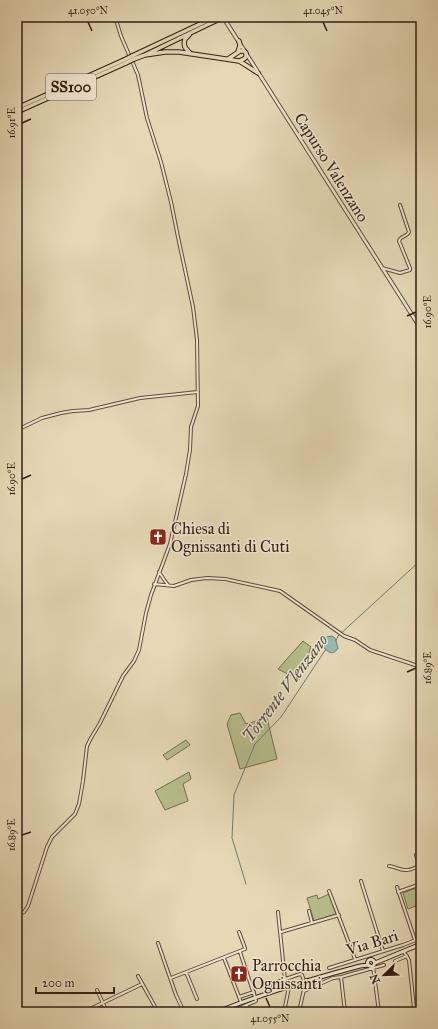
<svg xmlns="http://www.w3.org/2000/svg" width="438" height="1029" font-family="'IM FELL Great Primer',serif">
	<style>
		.green { fill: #b6be8c; stroke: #746e4f }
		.water { fill: #96b9b3; stroke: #6e7b73 }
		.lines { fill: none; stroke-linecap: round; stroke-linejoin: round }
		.stream { stroke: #6e7b73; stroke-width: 1 }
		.minor-casing { stroke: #604c3b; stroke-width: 4 }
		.tertiary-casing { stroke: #604c3b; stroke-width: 4.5 }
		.secondary-casing { stroke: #331e12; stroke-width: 5 }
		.trunk-casing { stroke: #331e12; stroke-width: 5.5 }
		.minor { stroke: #eee6cf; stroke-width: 2 }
		.tertiary { stroke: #eee6cf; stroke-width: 2.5 }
		.secondary { stroke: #eee6cf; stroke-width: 3 }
		.trunk { stroke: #e5d8b5; stroke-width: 3.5 }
		.trunk-bridge-casing { stroke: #331e12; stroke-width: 5.5; stroke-linecap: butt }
		.trunk-bridge { stroke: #e5d8b5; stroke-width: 3.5 }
		.ticks { fill: none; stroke: #331e12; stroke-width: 1.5 }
		.labels { text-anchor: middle; stroke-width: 3; stroke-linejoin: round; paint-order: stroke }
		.shield { fill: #eee6cf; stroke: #6b5a4b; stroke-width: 1 }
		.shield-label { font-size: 15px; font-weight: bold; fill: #331e12 }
		.street-label { font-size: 16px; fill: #331e12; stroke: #eee6cf }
		.poi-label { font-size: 16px; fill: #331e12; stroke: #eee6cf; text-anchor: start }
		.water-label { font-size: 17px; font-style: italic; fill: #514c42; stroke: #eee6cf }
		.neatline { fill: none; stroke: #331e12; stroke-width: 1.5 }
		.ticks-label { font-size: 10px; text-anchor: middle; fill: #331e12 }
	</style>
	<rect width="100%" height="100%" fill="#e5d8b5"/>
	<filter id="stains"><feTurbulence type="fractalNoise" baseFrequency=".005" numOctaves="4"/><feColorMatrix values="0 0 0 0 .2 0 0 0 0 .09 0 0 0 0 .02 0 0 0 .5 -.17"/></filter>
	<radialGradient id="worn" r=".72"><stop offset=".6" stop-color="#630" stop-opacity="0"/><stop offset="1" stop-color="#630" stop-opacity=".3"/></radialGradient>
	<path class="green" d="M303 641 311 647 299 680 278 669Z
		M240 713 246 724 267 718 277 759 240 769 227 724 231 715Z
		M186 740 190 745 167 760 163 755Z
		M189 772 191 779 183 784 188 801 165 810 155 791Z
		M421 886V904L408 909 403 893Z
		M329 894 336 914 314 921 307 898 317 895 318 899Z"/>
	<path class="water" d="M332 636 335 638 338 648C332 658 326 650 321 644V640L327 637Z"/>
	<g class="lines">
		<path class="stream" d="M336 641 338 636 421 560
			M246 884 232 838 234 795 255 744 281 717 326 649"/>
		<g class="minor-casing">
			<path id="minor" d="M115 17 121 36 130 57
				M382 268 400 273 410 270V268L399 241C400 236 407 237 409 232L400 205
				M17 430 42 418 61 413 73 411 89 410 140 398 198 392
				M159 572 165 581 168 585
				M154 584 174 586 191 580 207 578 225 579 280 591 344 636 355 640 370 650 421 667
				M416 855 421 869
				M389 866C394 866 399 870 405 870 410 871 416 867 421 865
				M361 881 383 951
				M397 887 415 940
				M329 891 355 959
				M398 892 421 884
				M309 911 312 923
				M278 912 285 980
				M17 915 24 912 28 906 47 847 52 837 75 814 79 804 83 781 87 746 91 738 100 723 123 676 134 661 139 650 146 613 151 595 170 544 186 474 190 450 191 427 198 406 197 340 193 307 178 237 171 202 161 162 147 118 138 75 132 61
				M281 932 339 915
				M158 943 176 995 184 1012
				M404 952 409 960 414 1008
				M224 958 241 1002
				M395 961 407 956
				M373 966 379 1012
				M329 968 403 945 421 938
				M186 972 197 999
				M138 976 158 1012
				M341 977 345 1012
				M171 978 245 949V948L239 932
				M97 990 107 1012
				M274 991 273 986 274 983 300 974 302 975 304 981
				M304 991 333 978 341 977 384 965
				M239 997 254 992
				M247 1005V1012
				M80 1012 88 1010 142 984
				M230 1012 256 1001 255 997 240 952
				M284 1012 289 987
				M299 1012 306 980"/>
		</g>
		<g class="tertiary-casing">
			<path id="tertiary" d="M223 17 421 329"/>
		</g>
		<g class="secondary-casing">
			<path id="secondary" d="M367.5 963a3.5 3.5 0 1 1 7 0a3.5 3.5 0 1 1-7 0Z
				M375 963 421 944
				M217 1012C264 993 311 979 360 966L369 965"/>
		</g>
		<g class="trunk-casing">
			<path id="trunk" d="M189 35 185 39C183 46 185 48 190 53
				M238 52 240 45 239 41
				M145 55 165 52H179L239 61 244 64 258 73
				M132 56 215 17
				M134 59 145 55 213 22
				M228 59 240 51H244L246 53V57L244 59 239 61
				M17 108 124 60
				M17 112 126 63"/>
		</g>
		<use href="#minor" class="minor"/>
		<use href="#tertiary" class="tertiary"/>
		<use href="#secondary" class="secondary"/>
		<use href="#trunk" class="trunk"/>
		<g class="trunk-bridge-casing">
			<path id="trunk-bridge" d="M213 22 225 17
				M124 60 132 56
				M126 63 134 59"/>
		</g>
		<use href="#trunk-bridge" class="trunk-bridge"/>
	</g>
	<path class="ticks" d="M88 22 92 31M323 22 327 31M22 123 31 119M407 316 416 312M22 479 31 475M407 672 416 668M22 835 31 832M266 998 270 1007"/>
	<defs>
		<g id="church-square" transform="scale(0.9)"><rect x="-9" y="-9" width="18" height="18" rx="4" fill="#8f2418" stroke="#eee6cf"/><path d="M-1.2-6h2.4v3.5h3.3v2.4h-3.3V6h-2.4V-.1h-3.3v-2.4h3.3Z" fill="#fff"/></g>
	</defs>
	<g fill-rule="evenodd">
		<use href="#church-square" x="158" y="537"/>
		<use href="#church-square" x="239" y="974"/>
	</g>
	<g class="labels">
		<rect class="shield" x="46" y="74" width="50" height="26" rx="3"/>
		<g class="shield-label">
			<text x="71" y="92">SS100</text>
		</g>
		<g class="street-label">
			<text transform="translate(332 167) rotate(58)" y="6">Capurso Valenzano</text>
			<text transform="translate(372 942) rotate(-17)" y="6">Via Bari</text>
		</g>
		<g class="poi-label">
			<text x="171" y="534">Chiesa di<tspan x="171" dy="18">Ognissanti di Cuti</tspan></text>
			<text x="252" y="971">Parrocchia<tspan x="252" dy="18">Ognissanti</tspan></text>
		</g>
		<g class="water-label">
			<text transform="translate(285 688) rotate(-53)" y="6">Torrente Vlenzano</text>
		</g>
	</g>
	<rect width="438" height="1029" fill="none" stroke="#e5d8b5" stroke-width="44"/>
	<g transform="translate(384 975) rotate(247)" stroke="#eee6cf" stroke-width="3" paint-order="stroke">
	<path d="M0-3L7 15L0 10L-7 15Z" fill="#331e12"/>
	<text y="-6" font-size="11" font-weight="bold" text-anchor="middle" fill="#331e12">N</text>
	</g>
	<path d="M36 987v6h78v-6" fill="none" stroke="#331e12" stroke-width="2"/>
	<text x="42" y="987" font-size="12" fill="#331e12" stroke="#eee6cf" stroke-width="3" paint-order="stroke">200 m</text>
	<rect x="22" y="22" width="394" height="985" class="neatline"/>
	<g class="ticks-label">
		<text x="88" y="14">41.050°N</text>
		<text x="323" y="14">41.045°N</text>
		<text transform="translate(11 123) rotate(-90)" y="4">16.91°E</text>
		<text transform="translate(427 312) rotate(-90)" y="4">16.90°E</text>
		<text transform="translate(11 479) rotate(-90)" y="4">16.90°E</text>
		<text transform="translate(427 668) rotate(-90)" y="4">16.89°E</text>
		<text transform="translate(11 835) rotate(-90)" y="4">16.89°E</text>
		<text x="270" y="1022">41.055°N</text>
	</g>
	<rect width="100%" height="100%" filter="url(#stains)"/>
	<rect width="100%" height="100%" fill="url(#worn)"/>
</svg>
